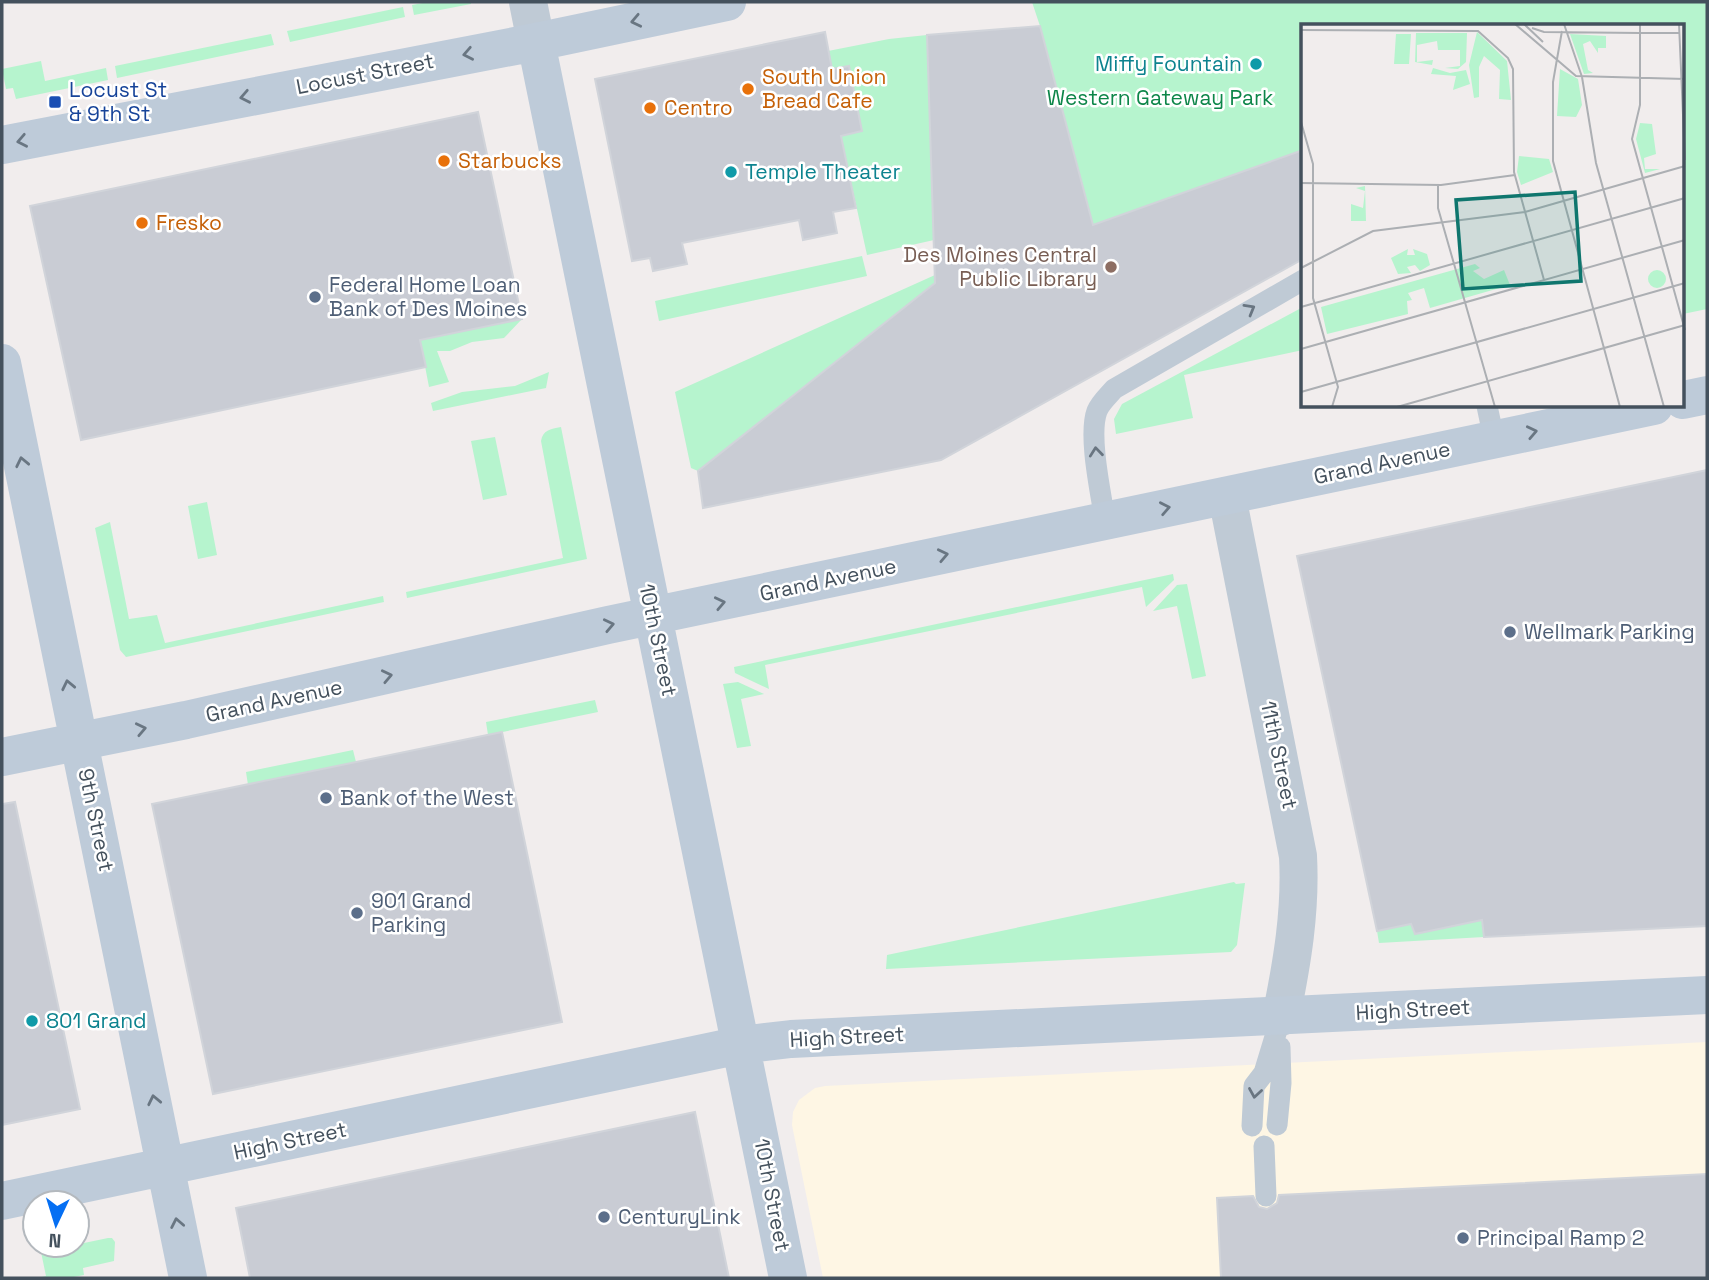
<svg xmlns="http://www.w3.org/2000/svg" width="1709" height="1280" font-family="'Space Grotesk',sans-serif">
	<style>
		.commercial { fill: #fef6e4 }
		.green { fill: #b6f4ce }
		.building { fill: #c9ccd4; stroke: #d1d4da; stroke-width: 2 }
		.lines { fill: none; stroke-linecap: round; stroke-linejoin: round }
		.lane { stroke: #bfcad5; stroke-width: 21 }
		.street { stroke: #bfcad5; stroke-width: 38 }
		.secondary { stroke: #becbd9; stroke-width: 38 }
		.oneway { stroke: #697682 }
		.oneway2 { stroke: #697581 }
		.culture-dot { fill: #0f9aa8; stroke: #fff; stroke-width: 2.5 }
		.food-dot { fill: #e8710a; stroke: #fff; stroke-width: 2.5 }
		.transit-dot { fill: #1a4fb4; stroke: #fff; stroke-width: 2.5 }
		.education-dot { fill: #8d6e63; stroke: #fff; stroke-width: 2.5 }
		.service-dot { fill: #5c6f8a; stroke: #fff; stroke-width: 2.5 }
		.labels { text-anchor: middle; stroke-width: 5; stroke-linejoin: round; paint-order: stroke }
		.culture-label { font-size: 21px; fill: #0d838f; stroke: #fff; text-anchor: start }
		.street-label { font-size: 21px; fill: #44515d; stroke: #fff }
		.food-label { font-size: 21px; fill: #c56008; stroke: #fff; text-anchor: start }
		.transit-label { font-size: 21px; fill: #164399; stroke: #fff; text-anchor: start }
		.park-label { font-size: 21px; fill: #0d8649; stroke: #fff }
		.education-label { font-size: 21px; fill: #785e54; stroke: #fff; text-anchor: end }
		.service-label { font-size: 21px; fill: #4e5e75; stroke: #fff; text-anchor: start }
		.inset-road { fill: none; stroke: #acafb3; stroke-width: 2 }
		.view { fill: #0f766e; fill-opacity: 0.15; stroke: #0f766e; stroke-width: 3.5 }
		.inset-edge { fill: none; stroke: #44515d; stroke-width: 3.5 }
	</style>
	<rect width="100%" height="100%" fill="#f1eded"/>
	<path class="commercial" d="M1707 1042V1278H823L792 1125 793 1112 799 1100 815 1088 825 1086Z"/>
	<path class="green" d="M428 2H471V4L414 15 412 5Z
		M1032 2H1707V309L1683 314V26H1303V150L1093 225 1040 26Z
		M403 7 405 17 290 42 287 31Z
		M271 34 274 45 117 78 115 66Z
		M927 35 934 240 867 255 841 136 862 131 849 66 832 69 828 51 889 39Z
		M41 61 45 81 106 68 108 80 16 99 13 88 6 89 2 69Z
		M862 256 867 276 659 321 655 301Z
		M935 275V283L698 471 691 468 675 392Z
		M1303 307V350L1184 375 1193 418 1116 434 1114 419 1122 404Z
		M522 319 504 338 472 342 450 351H437L449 382 429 387 420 340Z
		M549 372 546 388 433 411 431 403 462 392 515 386Z
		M561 427 587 559 407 598 406 592 563 558 541 441C543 430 550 429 561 427Z
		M495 437 507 495 483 500 471 441Z
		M207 502 217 555 198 559 188 506Z
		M110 522 129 619 157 615 165 643 383 596 384 602 126 657 120 650 95 528Z
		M1173 574 1174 580 1146 607 1142 587 765 665 769 689 735 673 734 667Z
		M1187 584 1206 676 1192 679 1177 606 1153 611 1177 585Z
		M738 682 764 694 741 699 751 746 737 748 723 684Z
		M595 700 598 712 488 735 486 722Z
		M353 750 356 762 248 785 246 772Z
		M1234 882 1236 884 1245 883 1237 945 1231 952 886 969 887 955Z
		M1482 920 1484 937 1379 943 1377 931 1411 924 1415 934Z
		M108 1238H112L115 1242 114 1261 83 1268 84 1275 69 1278H37L46 1276 41 1252Z"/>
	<path class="building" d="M1040 26 1093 225 1303 150V259L941 460 703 508 698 471 935 283 927 35Z
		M825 32 832 69 849 66 862 131 841 136 856 208 833 212 837 233 803 240 799 220 682 243 687 264 653 271 650 258 632 261 595 79Z
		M478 112 522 319 420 340 426 367 81 440 30 206Z
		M1707 470V926L1484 937 1482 920 1415 934 1411 924 1377 931 1297 556Z
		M502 732 562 1022 213 1094 152 804Z
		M15 802 80 1109 2 1125V804Z
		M695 1112 729 1278H250L236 1208Z
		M1707 1174V1278H1221L1217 1198 1253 1196 1259 1207 1267 1209 1277 1203 1279 1195Z"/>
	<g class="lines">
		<path class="lane" d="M1487 406 1494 439
			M1105 520C1101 494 1088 435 1097 411 1100 403 1108 396 1114 389L1303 280
			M1277 1125 1281 1083 1280 1047
			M1252 1126 1254 1086 1264 1073 1281 1017
			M1264 1146 1266 1196"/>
		<path class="street" d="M528 2 536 42
			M1227 496 1298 856C1301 911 1292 963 1281 1017"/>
		<path class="secondary" d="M536 42 788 1278
			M2 145 536 42 727 2
			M2 363 188 1278
			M1683 400 1707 395
			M2 757 186 720 608 625 1654 406
			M2 1201 741 1045 791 1039 1707 995"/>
	</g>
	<defs><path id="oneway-chevron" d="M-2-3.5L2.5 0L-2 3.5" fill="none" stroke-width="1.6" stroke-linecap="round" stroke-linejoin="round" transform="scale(1.75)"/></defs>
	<g class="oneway">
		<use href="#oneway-chevron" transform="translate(636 21) rotate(168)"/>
		<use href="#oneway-chevron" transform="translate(468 54) rotate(169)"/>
		<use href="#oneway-chevron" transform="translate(245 97) rotate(169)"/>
		<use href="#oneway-chevron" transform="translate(22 141) rotate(169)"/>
		<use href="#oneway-chevron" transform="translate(1532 432) rotate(-12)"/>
		<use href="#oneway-chevron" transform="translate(22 462) rotate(-102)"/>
		<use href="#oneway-chevron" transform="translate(1165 508) rotate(-11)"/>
		<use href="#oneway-chevron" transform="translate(943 555) rotate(-12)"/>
		<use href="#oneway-chevron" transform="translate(720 603) rotate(-12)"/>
		<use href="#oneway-chevron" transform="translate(609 625) rotate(-12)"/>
		<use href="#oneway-chevron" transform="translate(387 676) rotate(-12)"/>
		<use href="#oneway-chevron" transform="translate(68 685) rotate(-102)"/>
		<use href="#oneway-chevron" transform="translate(141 729) rotate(-12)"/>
		<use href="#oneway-chevron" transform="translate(154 1100) rotate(-102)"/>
		<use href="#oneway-chevron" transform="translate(177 1223) rotate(-101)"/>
	</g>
	<g class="oneway2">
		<use href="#oneway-chevron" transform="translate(1250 309) rotate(-30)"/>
		<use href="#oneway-chevron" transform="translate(1096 452) rotate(-96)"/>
		<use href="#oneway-chevron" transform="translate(1255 1093) rotate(99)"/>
	</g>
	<g class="culture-dot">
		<circle cx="1256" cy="64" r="7"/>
		<circle cx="731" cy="172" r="7"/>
		<circle cx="32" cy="1021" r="7"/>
	</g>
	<g class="food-dot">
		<circle cx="748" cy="89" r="7"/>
		<circle cx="650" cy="108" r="7"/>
		<circle cx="444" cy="161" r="7"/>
		<circle cx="142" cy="223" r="7"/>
	</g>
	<rect class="transit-dot" x="48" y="95" width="14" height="14" rx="3.5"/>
	<circle class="education-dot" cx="1111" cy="267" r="7"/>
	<g class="service-dot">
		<circle cx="315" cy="297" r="7"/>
		<circle cx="1510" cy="632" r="7"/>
		<circle cx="326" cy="798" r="7"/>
		<circle cx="357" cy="913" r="7"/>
		<circle cx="604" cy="1217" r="7"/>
		<circle cx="1463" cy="1238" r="7"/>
	</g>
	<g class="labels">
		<g class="culture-label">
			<text x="1242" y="71" text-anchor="end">Miffy Fountain</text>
			<text x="745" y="179">Temple Theater</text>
			<text x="46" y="1028">801 Grand</text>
		</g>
		<g class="street-label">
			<text transform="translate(365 74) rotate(-11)" y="7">Locust Street</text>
			<text transform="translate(1382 463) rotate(-12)" y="7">Grand Avenue</text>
			<text transform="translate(828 580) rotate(-12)" y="7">Grand Avenue</text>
			<text transform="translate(658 640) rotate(78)" y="7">10th Street</text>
			<text transform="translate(274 701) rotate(-12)" y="7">Grand Avenue</text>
			<text transform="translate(1279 755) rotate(78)" y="7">11th Street</text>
			<text transform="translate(96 820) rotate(78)" y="7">9th Street</text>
			<text transform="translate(1413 1010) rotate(-3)" y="7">High Street</text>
			<text transform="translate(847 1037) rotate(-3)" y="7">High Street</text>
			<text transform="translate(290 1141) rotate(-12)" y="7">High Street</text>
			<text transform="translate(772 1195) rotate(79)" y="7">10th Street</text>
		</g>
		<g class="food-label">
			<text x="762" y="84">South Union<tspan x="762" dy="24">Bread Cafe</tspan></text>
			<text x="664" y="115">Centro</text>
			<text x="458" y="168">Starbucks</text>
			<text x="156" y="230">Fresko</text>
		</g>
		<g class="transit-label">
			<text x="69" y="97">Locust St<tspan x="69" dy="24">&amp; 9th St</tspan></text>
		</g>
		<g class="park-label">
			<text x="1160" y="105">Western Gateway Park</text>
		</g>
		<g class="education-label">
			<text x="1097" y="262">Des Moines Central<tspan x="1097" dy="24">Public Library</tspan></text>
		</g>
		<g class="service-label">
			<text x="329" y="292">Federal Home Loan<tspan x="329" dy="24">Bank of Des Moines</tspan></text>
			<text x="1524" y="639">Wellmark Parking</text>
			<text x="340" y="805">Bank of the West</text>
			<text x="371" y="908">901 Grand<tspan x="371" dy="24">Parking</tspan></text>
			<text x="618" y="1224">CenturyLink</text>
			<text x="1477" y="1245">Principal Ramp 2</text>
		</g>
	</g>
	<g transform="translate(1301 24)">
		<rect width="383" height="383" fill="#f1eded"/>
		<path d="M176 8 206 37 210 76 198 75 199 46 183 32 178 43V73L173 74 168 41ZM115 9H166L165 38 157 45 144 44 159 42V26H137L136 17 116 21V38L132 36 131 41 114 38ZM95 10H110L108 40H93ZM269 10 305 12V24H297V29L289 17 282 20 287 46 292 49 283 50ZM132 44 149 49 165 46 169 60 152 66 155 52 130 50ZM259 45 277 55 281 81 275 93 256 92ZM339 99 351 100 355 130 343 134 344 145H359L344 149 335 115ZM218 132 248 135 252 148 220 161 216 148ZM64 162 65 197H50V164V180L62 184 64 167 55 164ZM107 225 106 231H114L112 225 126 230 129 241 119 247 114 241 106 243 110 249 97 250 90 234ZM174 240 179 244 172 247 183 255 203 246 209 261 129 284 123 264 107 269 111 276 106 277 107 290 26 310 20 283ZM347 255a9 9 0 1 1 18 0a9 9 0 1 1-18 0Z" fill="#b6f4ce"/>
		<path class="inset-road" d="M214 0 275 52 384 55M223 0 242 18M263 0 281 53M339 0V81L331 115 384 306M378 0 384 136M231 4 243 8 339 9M0 6 177 7 207 34 212 45 213 148 243 256M339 9H378M256 35 261 7M256 35 252 58V137L319 383M281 53 295 139 363 383M0 98 12 140V239M0 159 140 161 214 151M137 161V184L194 383M12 239V274L37 363 31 383M0 244 72 207 224 188 384 142M0 283 384 174M0 325 384 216M0 368 384 259M96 383 384 301"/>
		<path class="view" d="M274 168 280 257 162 265 155 176Z"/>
		<rect width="383" height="383" class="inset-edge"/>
	</g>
	<rect width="1709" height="1280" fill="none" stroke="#44515d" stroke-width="7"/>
	<g transform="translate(56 1224) rotate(184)"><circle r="33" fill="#ffffff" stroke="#b4b9be" stroke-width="2"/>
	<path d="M0-5L12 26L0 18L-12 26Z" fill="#056ff3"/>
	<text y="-10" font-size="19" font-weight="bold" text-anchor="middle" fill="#44515d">N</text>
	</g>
</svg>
